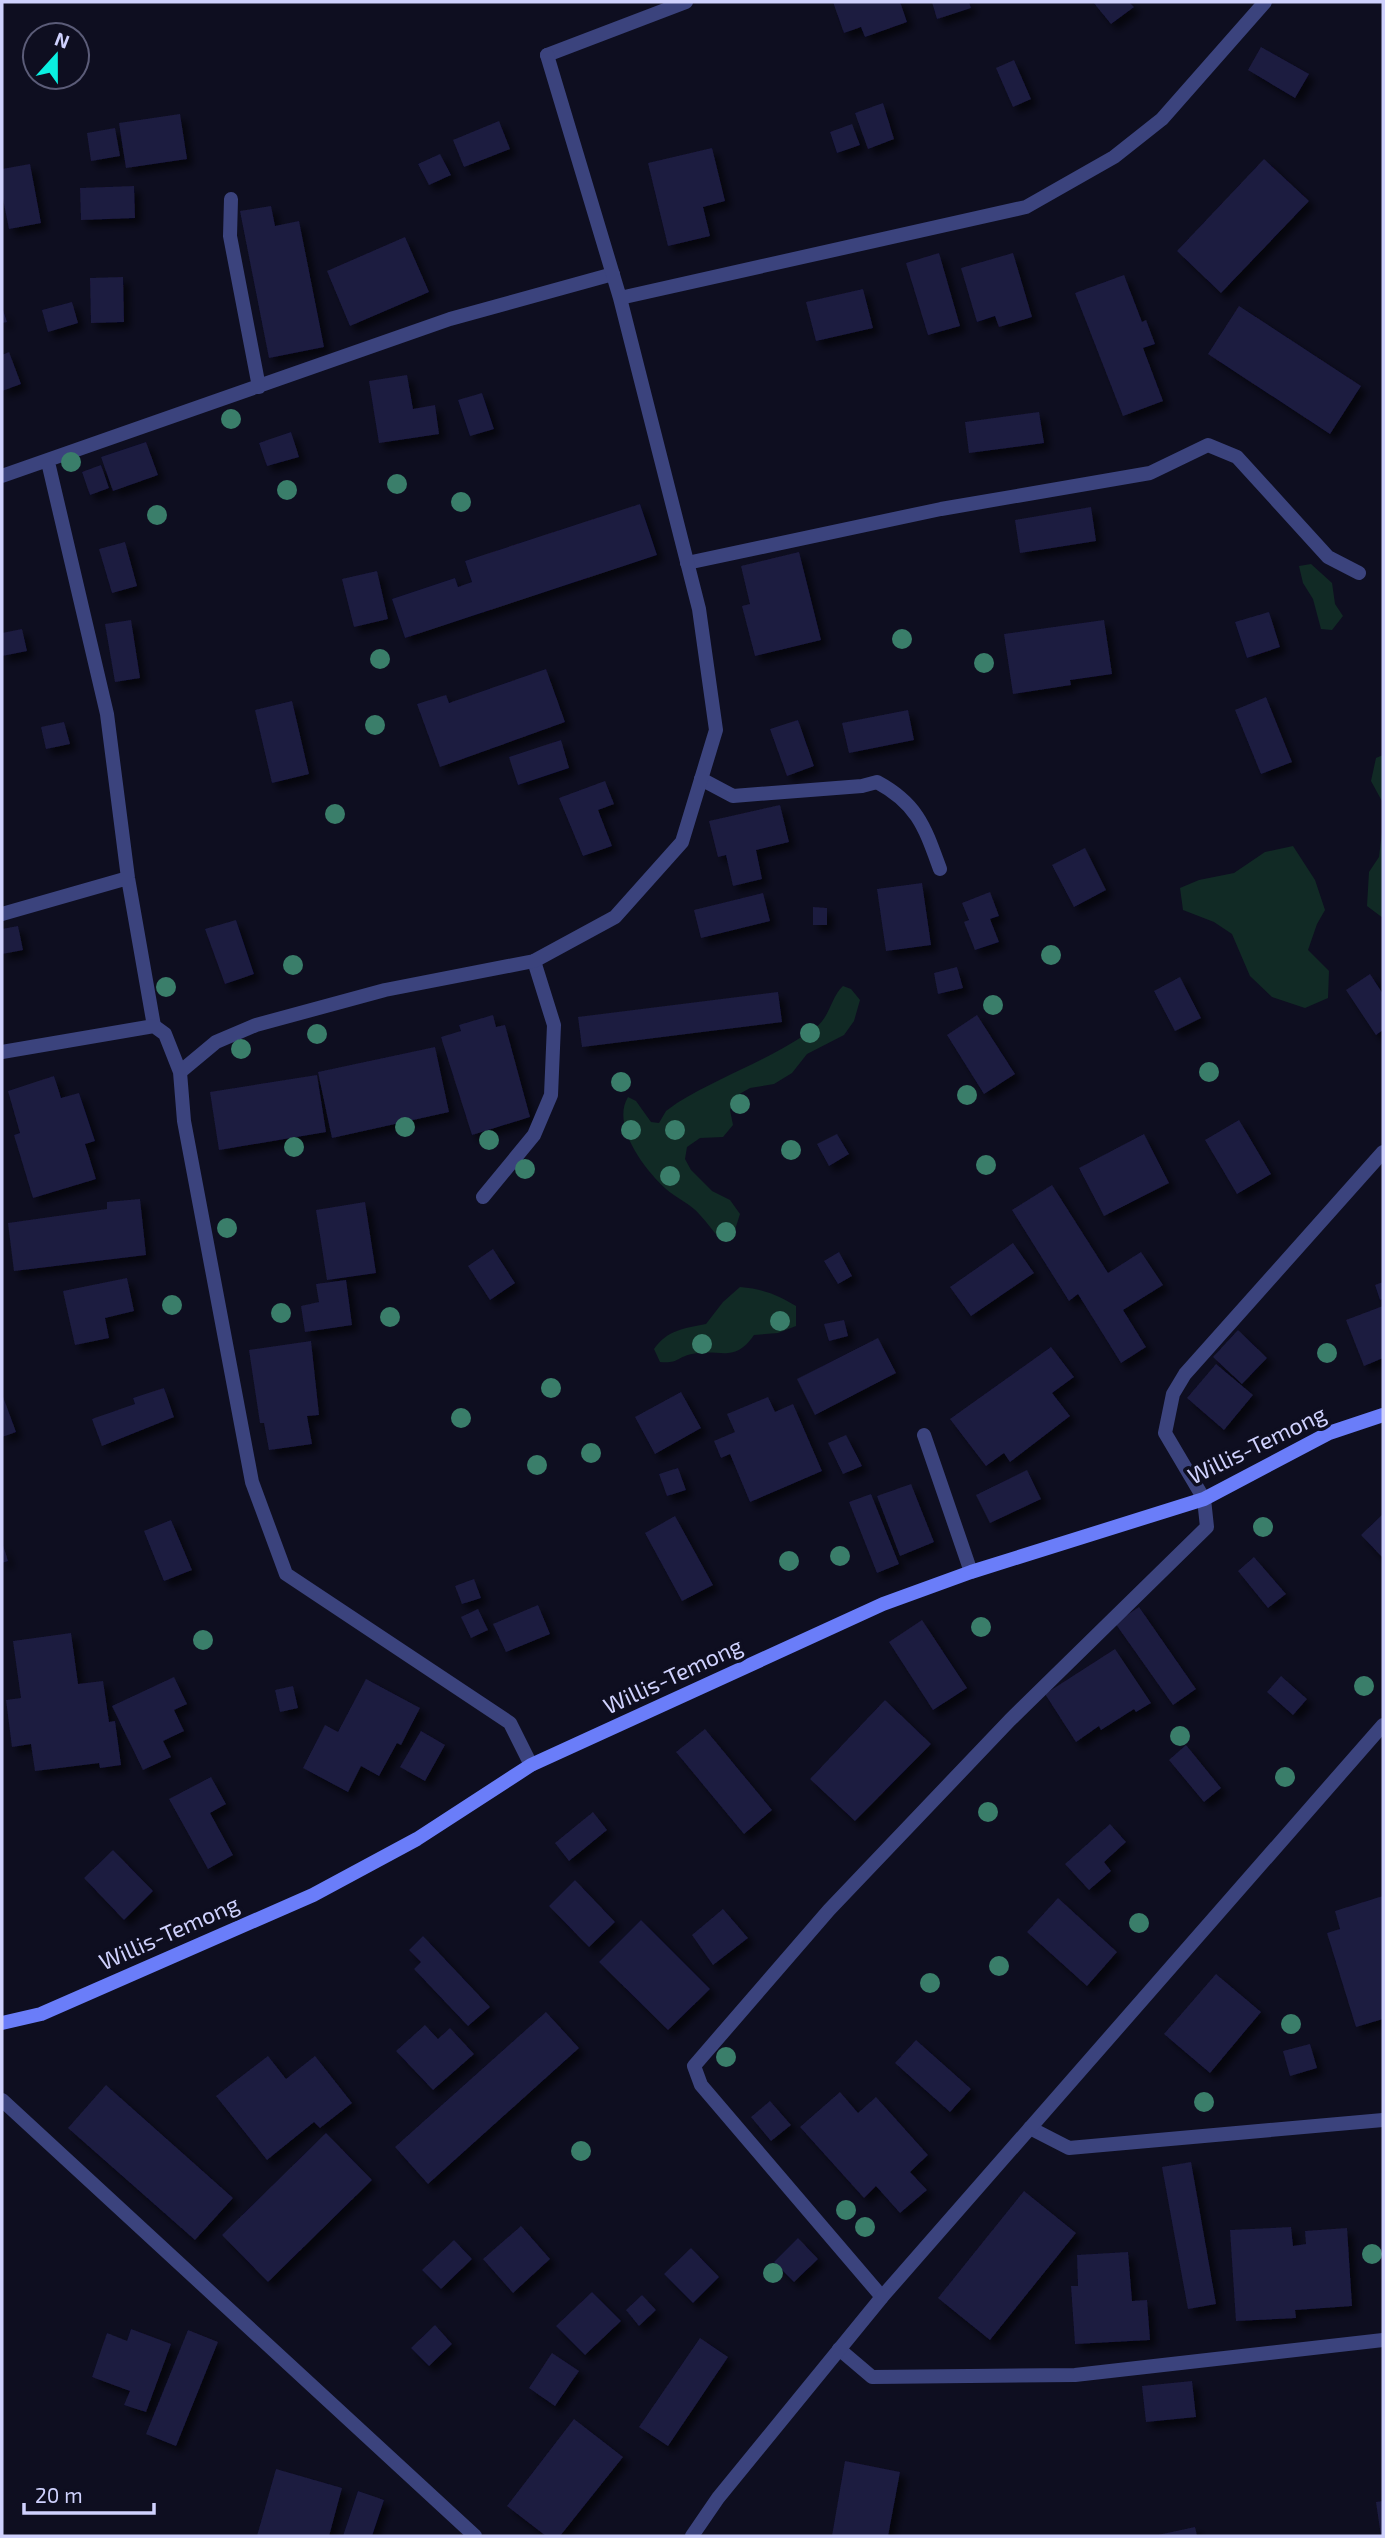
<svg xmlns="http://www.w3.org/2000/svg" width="1385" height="2538" font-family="'Exo 2',sans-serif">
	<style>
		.green { fill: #112a25 }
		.building { fill: #1c1b40; filter: url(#shadow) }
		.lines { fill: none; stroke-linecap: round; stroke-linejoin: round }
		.service { stroke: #3b437d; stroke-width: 14 }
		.minor { stroke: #3b437d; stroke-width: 14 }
		.tertiary { stroke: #3b437d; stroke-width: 14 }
		.secondary { stroke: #6a7df9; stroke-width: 14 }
		.tree { fill: #3a7e6a }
		.labels { text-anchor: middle; stroke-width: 7; stroke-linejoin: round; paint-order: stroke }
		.street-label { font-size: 23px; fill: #cfd1fd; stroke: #0e0e20 }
	</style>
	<defs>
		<filter id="shadow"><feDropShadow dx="6" dy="6" stdDeviation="3.5" flood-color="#0009"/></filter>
	</defs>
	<rect width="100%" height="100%" fill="#0e0e20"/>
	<path class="green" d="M1311 564 1332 583 1335 604 1343 616 1332 630 1321 629 1313 599 1303 583 1299 566Z
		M1383 755V918L1367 906 1369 872 1379 857 1382 832 1383 803 1371 781 1376 758Z
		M1293 846 1315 880 1325 910 1317 924 1308 950 1329 971 1328 998 1305 1008 1272 997 1250 976 1232 934 1214 922 1183 910 1180 888 1199 880 1234 873 1265 852Z
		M843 986 851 989 860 1000 854 1021 844 1035 807 1054 792 1073 774 1084 750 1088 736 1096 730 1110 733 1125 723 1137 700 1138 687 1147 685 1159 691 1170 712 1191 730 1200 740 1214 734 1233 721 1240C713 1232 708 1223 700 1215 691 1204 676 1198 666 1189 644 1169 611 1125 628 1097L636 1101 651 1122 659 1123 666 1111 677 1103C722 1075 773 1059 816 1027 830 1017 831 997 843 986Z
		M740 1287C762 1289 777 1294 796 1306V1326L778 1333 754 1335C734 1364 721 1348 692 1354 677 1357 678 1364 660 1362L654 1349C667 1330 685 1328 706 1324L723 1302Z"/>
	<path class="building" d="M833 2H900L907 22 865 37 861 27 844 33Z
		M932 2H969L971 8 937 19Z
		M1093 2H1129L1134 7 1111 24Z
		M1261 47 1309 74 1295 98 1248 70Z
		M1014 60 1031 99 1013 107 996 68Z
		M883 103 894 139 868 149 855 113Z
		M180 114 187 159 126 168 119 123Z
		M499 121 510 149 464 167 453 140Z
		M852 124 860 145 837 153 830 132Z
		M115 128 120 156 91 161 87 133Z
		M712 148 725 201 703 207 710 236 668 246 648 163Z
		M440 154 451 175 429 185 418 164Z
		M1264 159 1309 201 1221 293 1177 251Z
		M30 164 41 223 9 229 2 194V169Z
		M134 186 135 218 81 220 80 188Z
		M271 206 275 226 299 221 324 347 269 358 240 211Z
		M405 237 429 292 350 326 327 271Z
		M939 253 960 326 928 335 906 263Z
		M1013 253 1032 317 999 327 995 316 977 322 961 268Z
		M1124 275 1142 322 1146 320 1155 344 1143 348 1163 401 1123 416 1075 293Z
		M123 277 124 322 91 323 90 278Z
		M863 289 873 328 816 341 806 302Z
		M72 302 78 323 48 332 42 310Z
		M1239 306 1361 386 1330 434 1208 354Z
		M2 307 7 322 2 323Z
		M9 352 21 384 2 391V355Z
		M407 375 413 409 435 405 439 434 379 443 369 381Z
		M482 393 494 429 470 436 458 400Z
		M1039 412 1044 443 969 453 965 422Z
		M291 432 299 457 267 466 259 443Z
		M146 442 158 475 113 491 101 457Z
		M101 465 109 488 90 495 82 472Z
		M640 504 657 555 405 638 392 599 455 578 458 587 472 582 465 561Z
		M1091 507 1096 541 1020 553 1015 520Z
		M125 542 137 586 112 593 99 549Z
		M799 552 821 640 755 656 742 606 750 604 741 566Z
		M377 571 388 619 354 627 342 579Z
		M1269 612 1280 647 1247 658 1235 622Z
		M131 620 140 678 115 682 105 624Z
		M1104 620 1112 674 1070 680 1071 685 1013 694 1004 634Z
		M22 629 27 651 2 656V633Z
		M546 669 565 722 440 767 417 704 446 695 449 703Z
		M1266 697 1292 762 1261 774 1235 710Z
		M292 701 309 774 272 783 255 710Z
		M908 710 914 740 849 753 842 723Z
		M798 720 814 766 787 776 770 729Z
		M64 722 70 744 46 749 41 727Z
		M561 740 569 768 518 785 509 757Z
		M605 781 614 804 598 810 612 846 583 856 559 798Z
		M780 805 789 842 756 850 762 879 733 886 726 855 718 857 709 821Z
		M1085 848 1106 890 1074 907 1052 865Z
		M922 883 931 945 886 951 877 889Z
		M990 892 999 916 990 919 999 942 975 950 964 922 969 920 962 903Z
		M763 893 770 921 701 938 694 910Z
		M813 907 827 908V925H813Z
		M236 920 254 974 225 984 205 929Z
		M18 926 23 950 2 954V929Z
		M957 967 963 988 938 994 934 973Z
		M1370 974 1383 994V1030L1376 1035 1346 990Z
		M1180 977 1201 1018 1175 1031 1154 991Z
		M778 992 782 1022 582 1047 578 1017Z
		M493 1015 496 1027 505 1025 530 1117 472 1135 441 1037 461 1031 459 1025Z
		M977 1015 1015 1074 984 1094 947 1035Z
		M435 1047 449 1112 332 1138 318 1072Z
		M317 1075 326 1132 219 1150 210 1092Z
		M54 1076 61 1098 79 1093 95 1141 85 1144 96 1179 33 1198 14 1135 20 1133 8 1091Z
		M1239 1120 1271 1174 1237 1194 1205 1140Z
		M837 1134 849 1154 829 1166 817 1144Z
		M1144 1134 1169 1183 1104 1216 1079 1168Z
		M1052 1185 1108 1273 1141 1252 1163 1285 1123 1310 1146 1347 1121 1363 1078 1294 1069 1301 1012 1210Z
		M140 1199 146 1255 14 1271 8 1223 107 1209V1202Z
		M365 1202 376 1273 327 1280 316 1210Z
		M1013 1243 1034 1273 971 1316 950 1287Z
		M493 1249 515 1283 490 1300 468 1266Z
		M839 1252 852 1276 838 1284 824 1261Z
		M127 1278 134 1311 105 1318 109 1338 75 1345 63 1291Z
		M346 1280 352 1325 305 1332 301 1306 319 1302 316 1284Z
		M1383 1282V1299L1380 1300 1375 1285Z
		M1383 1306V1358L1364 1366 1346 1320Z
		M844 1320 848 1336 829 1341 824 1324Z
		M1238 1330 1267 1358 1242 1384 1213 1357Z
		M878 1338 896 1373 815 1415 797 1379Z
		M311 1341 319 1415 307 1416 312 1444 269 1450 264 1423H260L249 1350Z
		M1051 1347 1074 1377 1052 1393 1070 1416 1010 1462 1004 1453 986 1466 950 1419Z
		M1216 1364 1253 1395 1224 1430 1187 1398Z
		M164 1388 174 1417 102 1446 92 1419 135 1404 133 1398Z
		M681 1392 701 1428 655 1454 635 1417Z
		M2 1394 16 1432 2 1437Z
		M768 1397 775 1412 793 1404 822 1471 750 1502 730 1454 721 1458 714 1441 735 1432 727 1414Z
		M846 1435 862 1466 843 1474 828 1443Z
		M678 1468 686 1490 667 1496 659 1474Z
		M1027 1470 1041 1499 990 1523 976 1495Z
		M911 1484 934 1542 900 1556 877 1496Z
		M871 1494 899 1564 877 1573 849 1502Z
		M1383 1514V1558L1361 1535Z
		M675 1516 713 1585 682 1601 645 1533Z
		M171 1520 192 1570 164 1581 144 1531Z
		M2 1542 8 1561 2 1563Z
		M1254 1557 1286 1594 1268 1608 1238 1571Z
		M474 1579 481 1598 462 1604 455 1586Z
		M538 1605 550 1634 506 1652 493 1624Z
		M1139 1607 1196 1689 1173 1705 1115 1623Z
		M478 1609 488 1630 471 1638 461 1617Z
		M922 1620 967 1688 933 1710 889 1642Z
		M71 1633 78 1684 103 1681 109 1722 115 1721 121 1765 100 1768 99 1763 35 1771 31 1744 12 1747 6 1700 21 1698 13 1641Z
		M1115 1649 1151 1703 1136 1712 1134 1709 1101 1730 1099 1726 1076 1742 1045 1694Z
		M1281 1676 1307 1699 1293 1715 1267 1692Z
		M174 1677 187 1704 174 1710 184 1731 163 1741 171 1757 143 1770 112 1706Z
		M366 1679 420 1708 401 1745 397 1743 379 1776 361 1766 348 1792 303 1768 325 1725 338 1732Z
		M293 1686 298 1708 280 1712 275 1690Z
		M885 1700 931 1744 855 1821 810 1779Z
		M705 1729 772 1810 744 1834 676 1752Z
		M421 1731 445 1745 425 1781 400 1767Z
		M1186 1745 1221 1788 1204 1802 1169 1760Z
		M211 1777 226 1804 210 1813 233 1855 208 1869 169 1799Z
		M593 1812 607 1830 569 1861 555 1843Z
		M1110 1824 1126 1842 1104 1862 1111 1871 1089 1890 1065 1864Z
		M113 1850 153 1891 124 1920 84 1878Z
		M575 1880 615 1922 589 1947 549 1906Z
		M1383 1896V2019L1356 2027 1327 1933 1340 1929 1335 1911Z
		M1058 1898 1117 1952 1087 1986 1027 1932Z
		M723 1909 748 1938 713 1965 692 1935Z
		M641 1920 710 1989 668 2030 599 1962Z
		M423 1936 490 2007 468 2026 414 1969 421 1962 409 1950Z
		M1216 1974 1261 2012 1210 2073 1164 2034Z
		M546 2012 579 2048 428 2184 395 2147Z
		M425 2025 438 2039 450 2028 474 2054 433 2090 396 2051Z
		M916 2040 971 2089 950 2112 895 2063Z
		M1310 2044 1317 2068 1290 2076 1283 2051Z
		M268 2056 286 2079 315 2056 352 2103 320 2128 314 2122 267 2160 216 2096Z
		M106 2085 233 2198 195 2240 68 2128Z
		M840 2092 858 2113 876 2097 928 2155 910 2172 927 2190 900 2213 876 2186 864 2198 800 2127Z
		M770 2101 791 2125 771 2141 751 2117Z
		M326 2133 372 2180 268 2282 222 2235Z
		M1191 2162 1216 2304 1188 2309 1162 2167Z
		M1024 2191 1076 2233 990 2340 938 2298Z
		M521 2226 550 2259 513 2293 483 2259Z
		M1291 2227 1293 2246 1306 2244 1305 2231 1347 2228 1352 2306 1295 2310 1296 2318 1236 2321 1230 2230Z
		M798 2238 818 2259 794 2282 774 2262Z
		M454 2240 472 2259 441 2289 422 2270Z
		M691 2248 719 2277 693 2303 664 2274Z
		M1128 2252 1132 2301 1147 2300 1150 2340 1075 2344 1071 2286H1078L1077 2255Z
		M592 2292 621 2321 585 2355 556 2326Z
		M642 2295 656 2310 639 2326 626 2310Z
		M435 2325 452 2344 429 2366 411 2348Z
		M131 2329 171 2344 146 2412 124 2405 130 2391 92 2377 107 2333 127 2341Z
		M188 2330 218 2342 176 2446 146 2434Z
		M700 2338 728 2357 668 2446 639 2427Z
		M552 2353 579 2371 555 2406 529 2388Z
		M1192 2381 1196 2417 1146 2422 1142 2386Z
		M574 2419 623 2457 560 2536H546L507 2506Z
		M845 2461 900 2472 888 2536H832Z
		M276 2469 342 2488 329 2536H257Z
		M358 2491 384 2500 372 2536H343Z
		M1383 2501V2536H1381L1376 2502Z
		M1195 2527 1197 2536H1158V2535Z"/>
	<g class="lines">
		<path class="service" d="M547 55 686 2
			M231 199 230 236 259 387
			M48 462 107 714 128 878 154 1026
			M2 476 450 319 613 274
			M687 563 941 509 1150 473 1208 445 1237 457 1328 557 1359 573
			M701 779 733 796 862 786 877 782C918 804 925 828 940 869
			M2 914 128 878
			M483 1197 534 1135 551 1095 554 1025 534 961
			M924 1435 971 1572
			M1030 2128 1069 2148 1383 2120"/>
		<path class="minor" d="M620 298 1026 207 1114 157 1162 119 1265 2
			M2 1052 154 1026 165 1034 180 1072
			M531 1765 510 1723 286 1574 252 1482 184 1121 180 1072 216 1042 256 1025 385 990 534 961 615 917 682 842 716 730 699 609 620 298 547 55
			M2 2100 475 2536
			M882 2297 701 2085 694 2066 829 1910 1010 1720 1207 1527 1204 1499 1165 1433 1173 1394 1185 1374 1383 1152
			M839 2349 872 2377 1075 2375 1383 2340"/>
		<path class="tertiary" d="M692 2536 718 2498 882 2297 1383 1725"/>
		<path class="secondary" d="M2 2023 41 2014 313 1895 417 1839 531 1765 883 1604 971 1572 1204 1499 1329 1433 1383 1415"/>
	</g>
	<g class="tree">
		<circle cx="231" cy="419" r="10"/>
		<circle cx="71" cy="462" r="10"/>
		<circle cx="397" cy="484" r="10"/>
		<circle cx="287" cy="490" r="10"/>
		<circle cx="461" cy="502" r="10"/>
		<circle cx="157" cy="515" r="10"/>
		<circle cx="902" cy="639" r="10"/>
		<circle cx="380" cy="659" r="10"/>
		<circle cx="984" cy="663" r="10"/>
		<circle cx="375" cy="725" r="10"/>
		<circle cx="335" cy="814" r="10"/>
		<circle cx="1051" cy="955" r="10"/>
		<circle cx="293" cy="965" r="10"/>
		<circle cx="166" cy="987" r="10"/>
		<circle cx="993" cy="1005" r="10"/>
		<circle cx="810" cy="1033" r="10"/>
		<circle cx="317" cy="1034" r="10"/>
		<circle cx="241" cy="1049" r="10"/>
		<circle cx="1209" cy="1072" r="10"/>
		<circle cx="621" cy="1082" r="10"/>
		<circle cx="967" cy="1095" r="10"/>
		<circle cx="740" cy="1104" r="10"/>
		<circle cx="405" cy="1127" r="10"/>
		<circle cx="631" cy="1130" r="10"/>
		<circle cx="675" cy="1130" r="10"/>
		<circle cx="489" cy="1140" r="10"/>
		<circle cx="294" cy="1147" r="10"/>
		<circle cx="791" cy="1150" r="10"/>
		<circle cx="986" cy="1165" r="10"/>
		<circle cx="525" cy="1169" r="10"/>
		<circle cx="670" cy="1176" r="10"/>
		<circle cx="227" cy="1228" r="10"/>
		<circle cx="726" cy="1232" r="10"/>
		<circle cx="172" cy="1305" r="10"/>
		<circle cx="281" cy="1313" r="10"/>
		<circle cx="390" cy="1317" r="10"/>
		<circle cx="780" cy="1321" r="10"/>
		<circle cx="702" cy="1344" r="10"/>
		<circle cx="1327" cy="1353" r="10"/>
		<circle cx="551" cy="1388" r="10"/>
		<circle cx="461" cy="1418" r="10"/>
		<circle cx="591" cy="1453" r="10"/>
		<circle cx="537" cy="1465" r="10"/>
		<circle cx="1263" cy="1527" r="10"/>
		<circle cx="840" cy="1556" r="10"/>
		<circle cx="789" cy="1561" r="10"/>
		<circle cx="981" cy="1627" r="10"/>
		<circle cx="203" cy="1640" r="10"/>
		<circle cx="1364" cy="1686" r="10"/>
		<circle cx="1180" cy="1736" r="10"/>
		<circle cx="1285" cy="1777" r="10"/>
		<circle cx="988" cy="1812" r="10"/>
		<circle cx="1139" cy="1923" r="10"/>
		<circle cx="999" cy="1966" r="10"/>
		<circle cx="930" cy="1983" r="10"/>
		<circle cx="1291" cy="2024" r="10"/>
		<circle cx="726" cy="2057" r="10"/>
		<circle cx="1204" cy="2102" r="10"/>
		<circle cx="581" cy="2151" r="10"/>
		<circle cx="846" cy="2210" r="10"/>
		<circle cx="865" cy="2227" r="10"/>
		<circle cx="1372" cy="2254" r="10"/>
		<circle cx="773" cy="2273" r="10"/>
	</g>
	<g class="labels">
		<g class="street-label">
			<text transform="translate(1257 1445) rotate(-26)" y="8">Willis-Temong</text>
			<text transform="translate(673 1676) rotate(-25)" y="8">Willis-Temong</text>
			<text transform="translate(169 1933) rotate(-24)" y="8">Willis-Temong</text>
		</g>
	</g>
	<rect width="1385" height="2538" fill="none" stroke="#cfd1fd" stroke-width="7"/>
	<g transform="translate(56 56) rotate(21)"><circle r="33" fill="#0e0e20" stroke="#5b5c78" stroke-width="2"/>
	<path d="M0-5L12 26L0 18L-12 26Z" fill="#0aefe1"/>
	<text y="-10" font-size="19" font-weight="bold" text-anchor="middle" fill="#cfd1fd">N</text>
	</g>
	<path d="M24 2503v10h130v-10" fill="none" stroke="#cfd1fd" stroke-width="3.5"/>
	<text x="35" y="2503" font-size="21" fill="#cfd1fd" stroke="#0e0e20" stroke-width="5" paint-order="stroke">20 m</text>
</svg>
